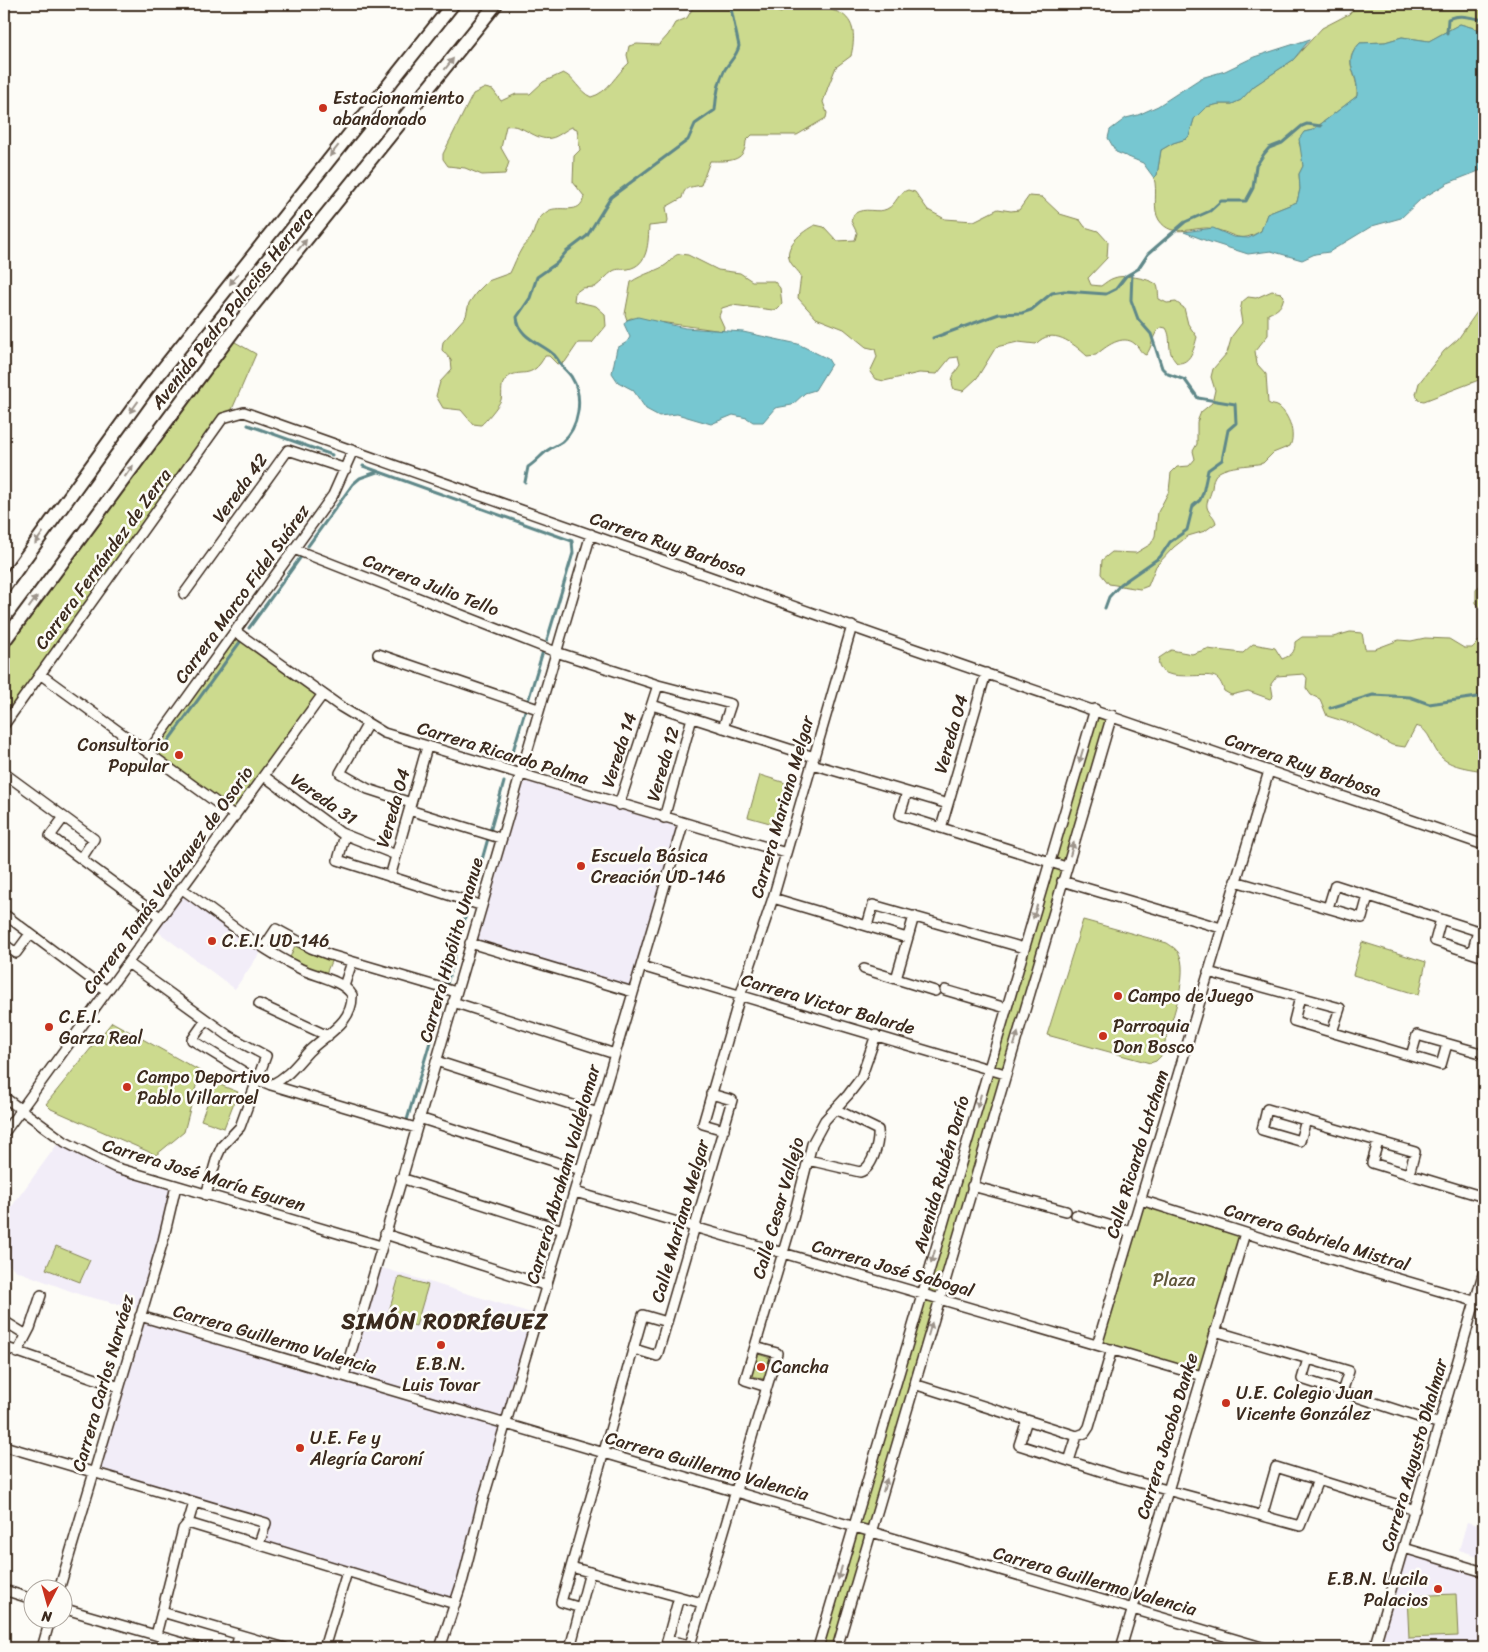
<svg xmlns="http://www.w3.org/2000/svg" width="1488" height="1652" font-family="Sriracha,sans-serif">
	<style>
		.built { fill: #f2edf8 }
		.green { fill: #ccda8e; stroke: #848256 }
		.water { fill: #77c7d1; stroke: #5f8889 }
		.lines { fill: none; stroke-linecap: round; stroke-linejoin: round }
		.stream { stroke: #5f8889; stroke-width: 3 }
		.street-casing { stroke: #3b2a1e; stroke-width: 12 }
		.secondary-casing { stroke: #3b2a1e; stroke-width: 16 }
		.street { stroke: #fdfcf7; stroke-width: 9 }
		.secondary { stroke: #fdfcf7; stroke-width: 12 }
		.oneway { fill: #9c938a }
		.poi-dot { fill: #c8321e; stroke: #fdfcf7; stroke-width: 2 }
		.labels { text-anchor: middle; stroke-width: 5; stroke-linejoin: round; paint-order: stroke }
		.poi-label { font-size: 18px; fill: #3b2a1e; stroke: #fdfcf7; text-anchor: start }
		.street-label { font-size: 18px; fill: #3b2a1e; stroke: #fdfcf7 }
		.park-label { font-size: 18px; fill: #5f563a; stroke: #fdfcf7 }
		.district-label { font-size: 22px; font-weight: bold; letter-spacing: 1px; fill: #3b2a1e; stroke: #fdfcf7 }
	</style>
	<rect width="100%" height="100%" fill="#fdfcf7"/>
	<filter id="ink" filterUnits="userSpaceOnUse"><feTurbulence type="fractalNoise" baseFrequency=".02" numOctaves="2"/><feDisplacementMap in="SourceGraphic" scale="10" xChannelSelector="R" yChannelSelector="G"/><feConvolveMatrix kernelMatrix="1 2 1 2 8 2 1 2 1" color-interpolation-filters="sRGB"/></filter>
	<g filter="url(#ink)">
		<path class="built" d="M519 774 683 824 633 992 470 943Z
			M181 888 264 947 235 989 153 928Z
			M61 1139 86 1155 176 1186 142 1310 81 1295 17 1271 4 1261V1217Z
			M376 1266 538 1315 453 1603 259 1544 266 1524 94 1472 140 1316 343 1376Z
			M1467 1522 1484 1527V1558L1459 1550Z
			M1404 1548 1484 1572V1648H1374Z"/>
		<path class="green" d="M695 4H747L750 8 762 7 781 13 792 4H825C831 12 835 10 842 14 857 24 854 42 851 56L836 67 828 87 823 102 827 113 826 118 797 135H752L746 141C745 163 728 161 710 161L701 185C690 188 685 185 682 198L666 207 668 220 667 224 649 226C648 242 649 265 628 269 623 270 618 268 613 271 607 275 601 283 595 287L582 288 575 293 574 301 596 306 605 314 606 326 592 343H578L565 362 557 364 549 356H545C531 382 520 367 507 378 499 385 503 392 501 400 499 405 486 421 481 425L473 424 461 410 443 408 436 396 440 382 452 369 451 360 442 350 443 342 466 316 469 303 476 293 488 281 510 273C514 265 517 256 522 248 524 244 530 241 532 236 537 224 535 220 548 211 560 204 581 217 584 196L573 182 574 156 580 150 577 129 572 127C565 130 558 137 551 138 536 142 523 123 506 126L501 148 509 162 505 174 482 175 465 168 448 166 443 159V154L473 94 485 88 493 90 501 101 516 94H530L543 82 563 73C574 77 579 92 591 97 608 93 616 74 629 63L627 55 629 46 637 44 659 45 668 35 675 23 687 18Z
			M1358 4H1484V31L1460 24 1429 41 1402 37 1385 42 1360 43C1340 64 1359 71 1357 96L1313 130 1304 132 1299 143 1302 151 1303 166 1299 174 1300 189 1297 202 1267 214 1261 231C1238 244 1236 234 1214 229 1196 224 1173 241 1159 220 1152 209 1158 191 1154 178L1157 175 1161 150 1173 143 1186 139 1189 136 1194 119 1206 107 1219 104H1232L1241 100 1254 86 1293 60 1322 28 1349 14Z
			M908 190 915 192 928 210 945 219 974 221 998 209 1011 211 1019 210 1029 196 1042 197 1060 214 1080 220 1085 227 1098 231 1108 242 1107 258 1088 278 1091 285 1101 286C1105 283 1110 279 1114 278 1123 274 1148 278 1156 284 1159 287 1158 295 1159 299L1167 303 1176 302 1184 308 1188 324 1197 337C1194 348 1191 364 1177 363 1165 351 1173 339 1166 328L1161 327C1152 333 1153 347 1146 355 1140 353 1140 348 1135 344 1123 333 1105 347 1096 355L1087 356C1073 343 1052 326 1036 344L1018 342 996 347 977 378 963 391 954 389C949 379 955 373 960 365L958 357 950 358 937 374 919 373 884 381 875 379 870 372 877 357 875 349 866 347 844 329 816 318 798 298 801 276C799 271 794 268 791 263 781 247 803 231 815 225L824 227 837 241 855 240 857 233 851 221 854 214C865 206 877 214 887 209 897 204 897 193 908 190Z
			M680 254 688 255 718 270 740 273 752 281H774L780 288 782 304 777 309 773 310 732 305 722 308 719 316 724 327 723 331 631 318 627 320 625 314 631 282C642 274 660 270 667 264 672 260 673 255 680 254Z
			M1272 291 1281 293 1284 296C1282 307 1278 310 1268 314V335L1255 351 1257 364 1266 374 1268 403C1272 406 1275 404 1279 407 1289 415 1296 434 1290 446L1273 453 1263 463C1251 466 1222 465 1215 476 1212 480 1213 487 1211 492 1210 497 1206 501 1207 507 1208 513 1215 516 1216 523L1205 531 1188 536 1174 547 1156 566 1148 586 1140 589 1109 584 1101 574 1102 560 1112 552 1136 553 1151 544 1155 536 1158 512 1169 491 1171 473 1177 467 1189 466 1195 459 1193 451 1197 444V422L1201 412 1212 403 1215 390 1211 377 1213 369 1227 353 1232 336 1242 323 1240 311 1242 302 1248 297 1256 298Z
			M1484 309V378L1424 401 1418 400 1416 394 1419 383 1444 351 1458 339 1477 312Z
			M228 338 256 354 230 414 4 725V641Z
			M1484 580V611L1476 603V590Z
			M235 631 323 694 235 816 148 752Z
			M1350 632 1362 633 1365 649H1375L1399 640 1411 641 1425 638 1449 639 1464 648H1472L1484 636V771C1472 769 1452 767 1442 758 1431 748 1431 729 1416 726L1405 747 1392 745 1353 724 1327 716 1320 699 1311 695 1306 688 1307 678 1304 674 1277 676 1271 684 1273 696 1270 699 1248 691 1231 695 1224 691C1222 684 1219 677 1212 676 1200 673 1153 684 1159 658L1171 650 1192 654 1207 649 1243 653 1253 644 1275 648 1282 659C1292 655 1295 653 1295 642L1302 637H1333Z
			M1095 709 1112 715 837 1648H818Z
			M760 775 789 784 777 825 748 817Z
			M1083 920 1167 943C1173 947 1178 950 1180 956 1189 979 1167 1033 1161 1056L1156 1061 1150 1063 1047 1035Z
			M1362 942 1426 962 1419 995 1353 975Z
			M296 943 332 959 325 976 289 960Z
			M112 1022 200 1071 184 1132 156 1155 51 1109 46 1104Z
			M215 1083 238 1092 224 1128 201 1120Z
			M1141 1200 1245 1233 1202 1376 1097 1345Z
			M56 1246 90 1260 80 1282 46 1269Z
			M399 1277 428 1285 416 1326 387 1318Z
			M754 1353 774 1359 768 1380 748 1375Z
			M1456 1594 1458 1636 1409 1638 1407 1596Z"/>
		<path class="water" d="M1460 24 1484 31V169L1448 183 1421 199 1401 218 1372 226 1329 252 1315 254 1302 260 1271 251 1248 254 1207 241 1184 232 1213 228 1233 237 1249 238 1261 231 1267 214 1297 202 1300 189 1299 174 1303 166 1299 139 1304 132 1313 130 1357 96C1360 71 1340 65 1360 43L1385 42 1402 37 1429 41Z
			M1310 39 1293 60 1254 86 1241 100 1232 104H1219L1206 107 1194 119 1189 136 1186 139 1173 143 1161 150 1157 175 1154 178 1143 163 1116 152 1108 138 1110 130 1126 118 1138 115 1158 106 1201 78 1225 71 1254 57Z
			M638 317 685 328 743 332 798 344 828 359 831 364 815 390 805 393 792 405 775 408 763 422H753L747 418 733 415 711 424 677 414 659 416 646 409 633 390 618 382 612 373 617 348 627 342 630 337 624 324 627 320Z"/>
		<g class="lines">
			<path class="stream" d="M1447 33 1448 19C1459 13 1472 18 1484 20
				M933 338 999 314 1022 313 1031 310 1052 293 1064 291 1106 294 1116 289 1126 276 1138 269 1148 254 1185 222 1210 211 1221 201H1246L1253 188 1256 166 1264 154 1269 148 1282 143 1302 126 1307 124 1321 126
				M248 425 332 455
				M363 466 572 541 573 553 547 640
				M525 482 528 467C536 462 541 455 548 450 552 447 558 445 562 442 579 428 584 397 572 378 570 374 565 370 562 366 559 362 557 357 553 354 541 343 518 338 517 317L530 298 537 277 557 263 566 252 587 236 611 197 688 140 695 124 715 110C716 97 718 83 724 71 729 62 737 56 739 46L730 4
				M308 546 353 484 360 478 377 472
				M1105 608 1109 597 1121 584 1160 557 1170 542 1187 530 1193 506 1200 500 1203 493 1208 470 1222 460 1228 430 1236 423 1235 404 1198 398 1185 380 1168 374 1162 368 1151 334 1138 319 1131 300 1132 273
				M249 628 300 558
				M1330 708 1373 695 1410 697 1429 704 1484 696
				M163 748 240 642
				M510 761 543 651
				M472 895 504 782
				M447 983 468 907
				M407 1120 443 998"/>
			<g class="street-casing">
				<path id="street" d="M294 549 556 652 658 685 731 704 723 728
					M184 594 288 450 346 469
					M235 631 341 707 384 733 786 853
					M378 654 538 709
					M40 674 235 816
					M652 705 814 757
					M4 725 223 418 244 412 903 645 1484 845
					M367 725 340 773 368 789 411 803
					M148 752 333 495 353 450
					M812 764 948 804
					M4 773 94 839 81 859
					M264 776 341 833 396 855
					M907 792 900 815 1066 867
					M619 805 658 685
					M409 810 500 838
					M64 817 50 836 160 917
					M664 818 692 718
					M941 828 986 673
					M345 835 338 860 480 905
					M390 877 427 747
					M1062 881 1221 928
					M1235 881 1362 918 1368 896
					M181 888C220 916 258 948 301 969 315 976 343 980 352 995 353 1023 326 1034 309 1051 296 1065 288 1077 271 1085
					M773 898 907 938
					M1328 908 1335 885 1478 931 1472 953
					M4 914 107 991
					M1441 919 1435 941 1484 957
					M867 926 873 905 1024 948
					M470 943 633 992
					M4 944 16 953 30 934
					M264 947 276 929 311 948 330 955 456 992
					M128 963 229 1036 266 1056 240 1127 222 1146 217 1157 206 1195
					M641 966 1005 1074
					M864 969 935 991
					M1208 972 1340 1008 1332 1032
					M896 979 914 916
					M344 986 352 962
					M945 990 1006 1008
					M1300 997 1294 1021 1441 1065 1447 1044
					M453 1002 615 1054
					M259 1004 328 1036
					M206 1020 192 1040 254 1078 271 1085 416 1128
					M1411 1056 1417 1035 1484 1054
					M436 1061 598 1113
					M4 1097 65 1142 114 1167 381 1246
					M419 1118 581 1170
					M1306 1120 1300 1141 1262 1130 1267 1109 1415 1152 1409 1174
					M724 1130 703 1124 740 996 773 898 852 626
					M4 1133 323 694
					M1378 1142 1372 1163 1484 1197
					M808 1160 860 1172C873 1168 879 1143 878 1130L835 1109
					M401 1178 563 1230
					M972 1186 1066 1211
					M575 1192 1202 1376
					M1141 1200 1290 1247 1484 1304
					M1076 1215 1131 1232
					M385 1234 547 1286
					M140 1316 1265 1648
					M4 1321 25 1334
					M1215 1331 1349 1371 1342 1392
					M1097 1345 1269 771
					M4 1347 119 1387
					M634 1349 657 1356 732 1100 711 1094
					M17 1353 30 1328 41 1295
					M1308 1359 1302 1379 1440 1424
					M344 1376 591 534
					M914 1384 1077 1436
					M767 1387 745 1380 793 1219 812 1144 825 1120 848 1095 861 1078 876 1035
					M1027 1420 1019 1445 1119 1477 1300 1526 1318 1480
					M1077 1436 1085 1433 1089 1427 1112 1349
					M4 1446 266 1523 259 1544
					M1069 1461 1077 1436
					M1262 1516 1276 1467 1415 1510
					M188 1523 455 1604
					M1404 1548 1484 1572
					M571 1567 702 1603
					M4 1590 32 1599
					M59 1590 163 1241 176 1186
					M62 1608 200 1648
					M581 1608 561 1602 643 1315 667 1322
					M162 1612 285 1648
					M156 1635 183 1529 188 1523 194 1503
					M667 1640 690 1645 777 1353 755 1347
					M42 1648 50 1620
					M236 1648 239 1635
					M324 1648 347 1572
					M440 1648 463 1579 483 1500 683 824
					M570 1648 590 1572
					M665 1648 679 1597
					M818 1648 1095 709
					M837 1648 1112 715
					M1121 1648 1245 1233
					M1374 1648 1484 1271"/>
			</g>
			<g class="secondary-casing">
				<path id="secondary" d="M4 587 147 389 453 4
					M4 641 246 314 496 4"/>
			</g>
			<use href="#street" class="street"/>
			<use href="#secondary" class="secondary"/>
		</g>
		<defs><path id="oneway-solid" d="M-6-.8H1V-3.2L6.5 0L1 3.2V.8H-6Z" transform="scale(1.25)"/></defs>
		<g class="oneway">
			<use href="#oneway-solid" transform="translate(449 64) rotate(-52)"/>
			<use href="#oneway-solid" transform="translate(334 151) rotate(128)"/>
			<use href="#oneway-solid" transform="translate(302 245) rotate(-51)"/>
			<use href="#oneway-solid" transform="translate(234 279) rotate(128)"/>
			<use href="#oneway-solid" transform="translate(134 407) rotate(126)"/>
			<use href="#oneway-solid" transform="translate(129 471) rotate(-54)"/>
			<use href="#oneway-solid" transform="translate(39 538) rotate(125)"/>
			<use href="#oneway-solid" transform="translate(33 602) rotate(-54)"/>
			<use href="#oneway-solid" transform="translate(1081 756) rotate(107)"/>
			<use href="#oneway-solid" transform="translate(1072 849) rotate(-74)"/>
			<use href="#oneway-solid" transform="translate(1035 912) rotate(107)"/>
			<use href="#oneway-solid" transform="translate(1016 1039) rotate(-73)"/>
			<use href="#oneway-solid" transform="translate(979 1101) rotate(106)"/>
			<use href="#oneway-solid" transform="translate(933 1257) rotate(106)"/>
			<use href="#oneway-solid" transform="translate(930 1329) rotate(-74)"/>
			<use href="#oneway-solid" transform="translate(885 1485) rotate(-74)"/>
			<use href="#oneway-solid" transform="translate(840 1573) rotate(106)"/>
		</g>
	</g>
	<g class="poi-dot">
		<circle cx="323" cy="108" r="5"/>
		<circle cx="179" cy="755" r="5"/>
		<circle cx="581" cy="866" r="5"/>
		<circle cx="212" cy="941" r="5"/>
		<circle cx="1118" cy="996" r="5"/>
		<circle cx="49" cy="1027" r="5"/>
		<circle cx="1103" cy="1036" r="5"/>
		<circle cx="127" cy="1087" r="5"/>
		<circle cx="441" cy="1345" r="5"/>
		<circle cx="761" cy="1367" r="5"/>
		<circle cx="1226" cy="1403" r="5"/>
		<circle cx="300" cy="1448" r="5"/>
		<circle cx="1438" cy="1589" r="5"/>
	</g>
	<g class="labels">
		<g class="poi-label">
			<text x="333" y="104">Estacionamiento<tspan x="333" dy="21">abandonado</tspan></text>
			<text x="169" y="751" text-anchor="end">Consultorio<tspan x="169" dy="21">Popular</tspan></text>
			<text x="591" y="862">Escuela Básica<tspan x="591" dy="21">Creación UD-146</tspan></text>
			<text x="222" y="947">C.E.I. UD-146</text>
			<text x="1128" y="1002">Campo de Juego</text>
			<text x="59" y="1023">C.E.I.<tspan x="59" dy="21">Garza Real</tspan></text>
			<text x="1113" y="1032">Parroquia<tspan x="1113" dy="21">Don Bosco</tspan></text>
			<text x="137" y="1083">Campo Deportivo<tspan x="137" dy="21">Pablo Villarroel</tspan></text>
			<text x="441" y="1370" text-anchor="middle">E.B.N.<tspan x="441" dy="21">Luis Tovar</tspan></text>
			<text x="771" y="1373">Cancha</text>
			<text x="1236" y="1399">U.E. Colegio Juan<tspan x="1236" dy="21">Vicente González</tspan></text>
			<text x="310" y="1444">U.E. Fe y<tspan x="310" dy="21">Alegría Caroní</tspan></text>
			<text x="1428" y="1585" text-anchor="end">E.B.N. Lucila<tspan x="1428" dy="21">Palacios</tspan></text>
		</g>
		<g class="street-label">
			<text transform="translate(232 308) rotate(-52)" y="6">Avenida Pedro Palacios Herrera</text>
			<text transform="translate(240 488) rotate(-54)" y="6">Vereda 42</text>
			<text transform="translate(668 544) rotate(19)" y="6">Carrera Ruy Barbosa</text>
			<text transform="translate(103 559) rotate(-54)" y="6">Carrera Fernández de Zerra</text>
			<text transform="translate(431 585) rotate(21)" y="6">Carrera Julio Tello</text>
			<text transform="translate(242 594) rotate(-54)" y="6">Carrera Marco Fidel Suárez</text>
			<text transform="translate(951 734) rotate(-74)" y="6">Vereda 04</text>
			<text transform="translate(619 750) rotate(-72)" y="6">Vereda 14</text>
			<text transform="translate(503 753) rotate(17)" y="6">Carrera Ricardo Palma</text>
			<text transform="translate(663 764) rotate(-74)" y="6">Vereda 12</text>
			<text transform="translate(1303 765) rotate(19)" y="6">Carrera Ruy Barbosa</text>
			<text transform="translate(324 799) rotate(35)" y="6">Vereda 31</text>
			<text transform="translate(782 807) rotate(-74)" y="6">Carrera Mariano Melgar</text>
			<text transform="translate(393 808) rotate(-74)" y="6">Vereda 04</text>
			<text transform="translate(168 880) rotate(-54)" y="6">Carrera Tomás Velázquez de Osorio</text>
			<text transform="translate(451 950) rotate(-74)" y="6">Carrera Hipólito Unanue</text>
			<text transform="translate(828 1004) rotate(16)" y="6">Carrera Victor Balarde</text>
			<text transform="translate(1137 1154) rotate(-73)" y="6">Calle Ricardo Latcham</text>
			<text transform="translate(563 1174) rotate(-74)" y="6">Carrera Abraham Valdelomar</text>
			<text transform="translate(941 1174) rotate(-74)" y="6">Avenida Rubén Darío</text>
			<text transform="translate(204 1175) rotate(17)" y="6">Carrera José María Eguren</text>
			<text transform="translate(778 1208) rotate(-74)" y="6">Calle Cesar Vallejo</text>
			<text transform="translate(680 1221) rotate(-74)" y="6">Calle Mariano Melgar</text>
			<text transform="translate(1317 1237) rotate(17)" y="6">Carrera Gabriela Mistral</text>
			<text transform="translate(893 1268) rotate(16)" y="6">Carrera José Sabogal</text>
			<text transform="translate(275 1339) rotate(16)" y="6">Carrera Guillermo Valencia</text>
			<text transform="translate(103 1383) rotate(-74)" y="6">Carrera Carlos Narváez</text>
			<text transform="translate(1167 1436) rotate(-73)" y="6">Carrera Jacobo Danke</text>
			<text transform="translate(1414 1455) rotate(-74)" y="6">Carrera Augusto Dhalmar</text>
			<text transform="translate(707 1466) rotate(16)" y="6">Carrera Guillermo Valencia</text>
			<text transform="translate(1095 1581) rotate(16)" y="6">Carrera Guillermo Valencia</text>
		</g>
		<g class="park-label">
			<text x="1174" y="1286">Plaza</text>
		</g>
		<g class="district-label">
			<text x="445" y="1329">SIMÓN RODRÍGUEZ</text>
		</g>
	</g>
	<rect width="1488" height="1652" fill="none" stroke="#fdfcf7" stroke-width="20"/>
	<rect x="10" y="10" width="1468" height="1632" fill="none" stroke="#3b2a1e" stroke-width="2" filter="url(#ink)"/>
	<g transform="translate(48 1604) rotate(186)"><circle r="24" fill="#fdfcf7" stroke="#afa8a0"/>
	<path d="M0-4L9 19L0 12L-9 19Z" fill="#c8321e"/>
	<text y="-8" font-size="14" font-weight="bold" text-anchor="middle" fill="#3b2a1e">N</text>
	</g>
</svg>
